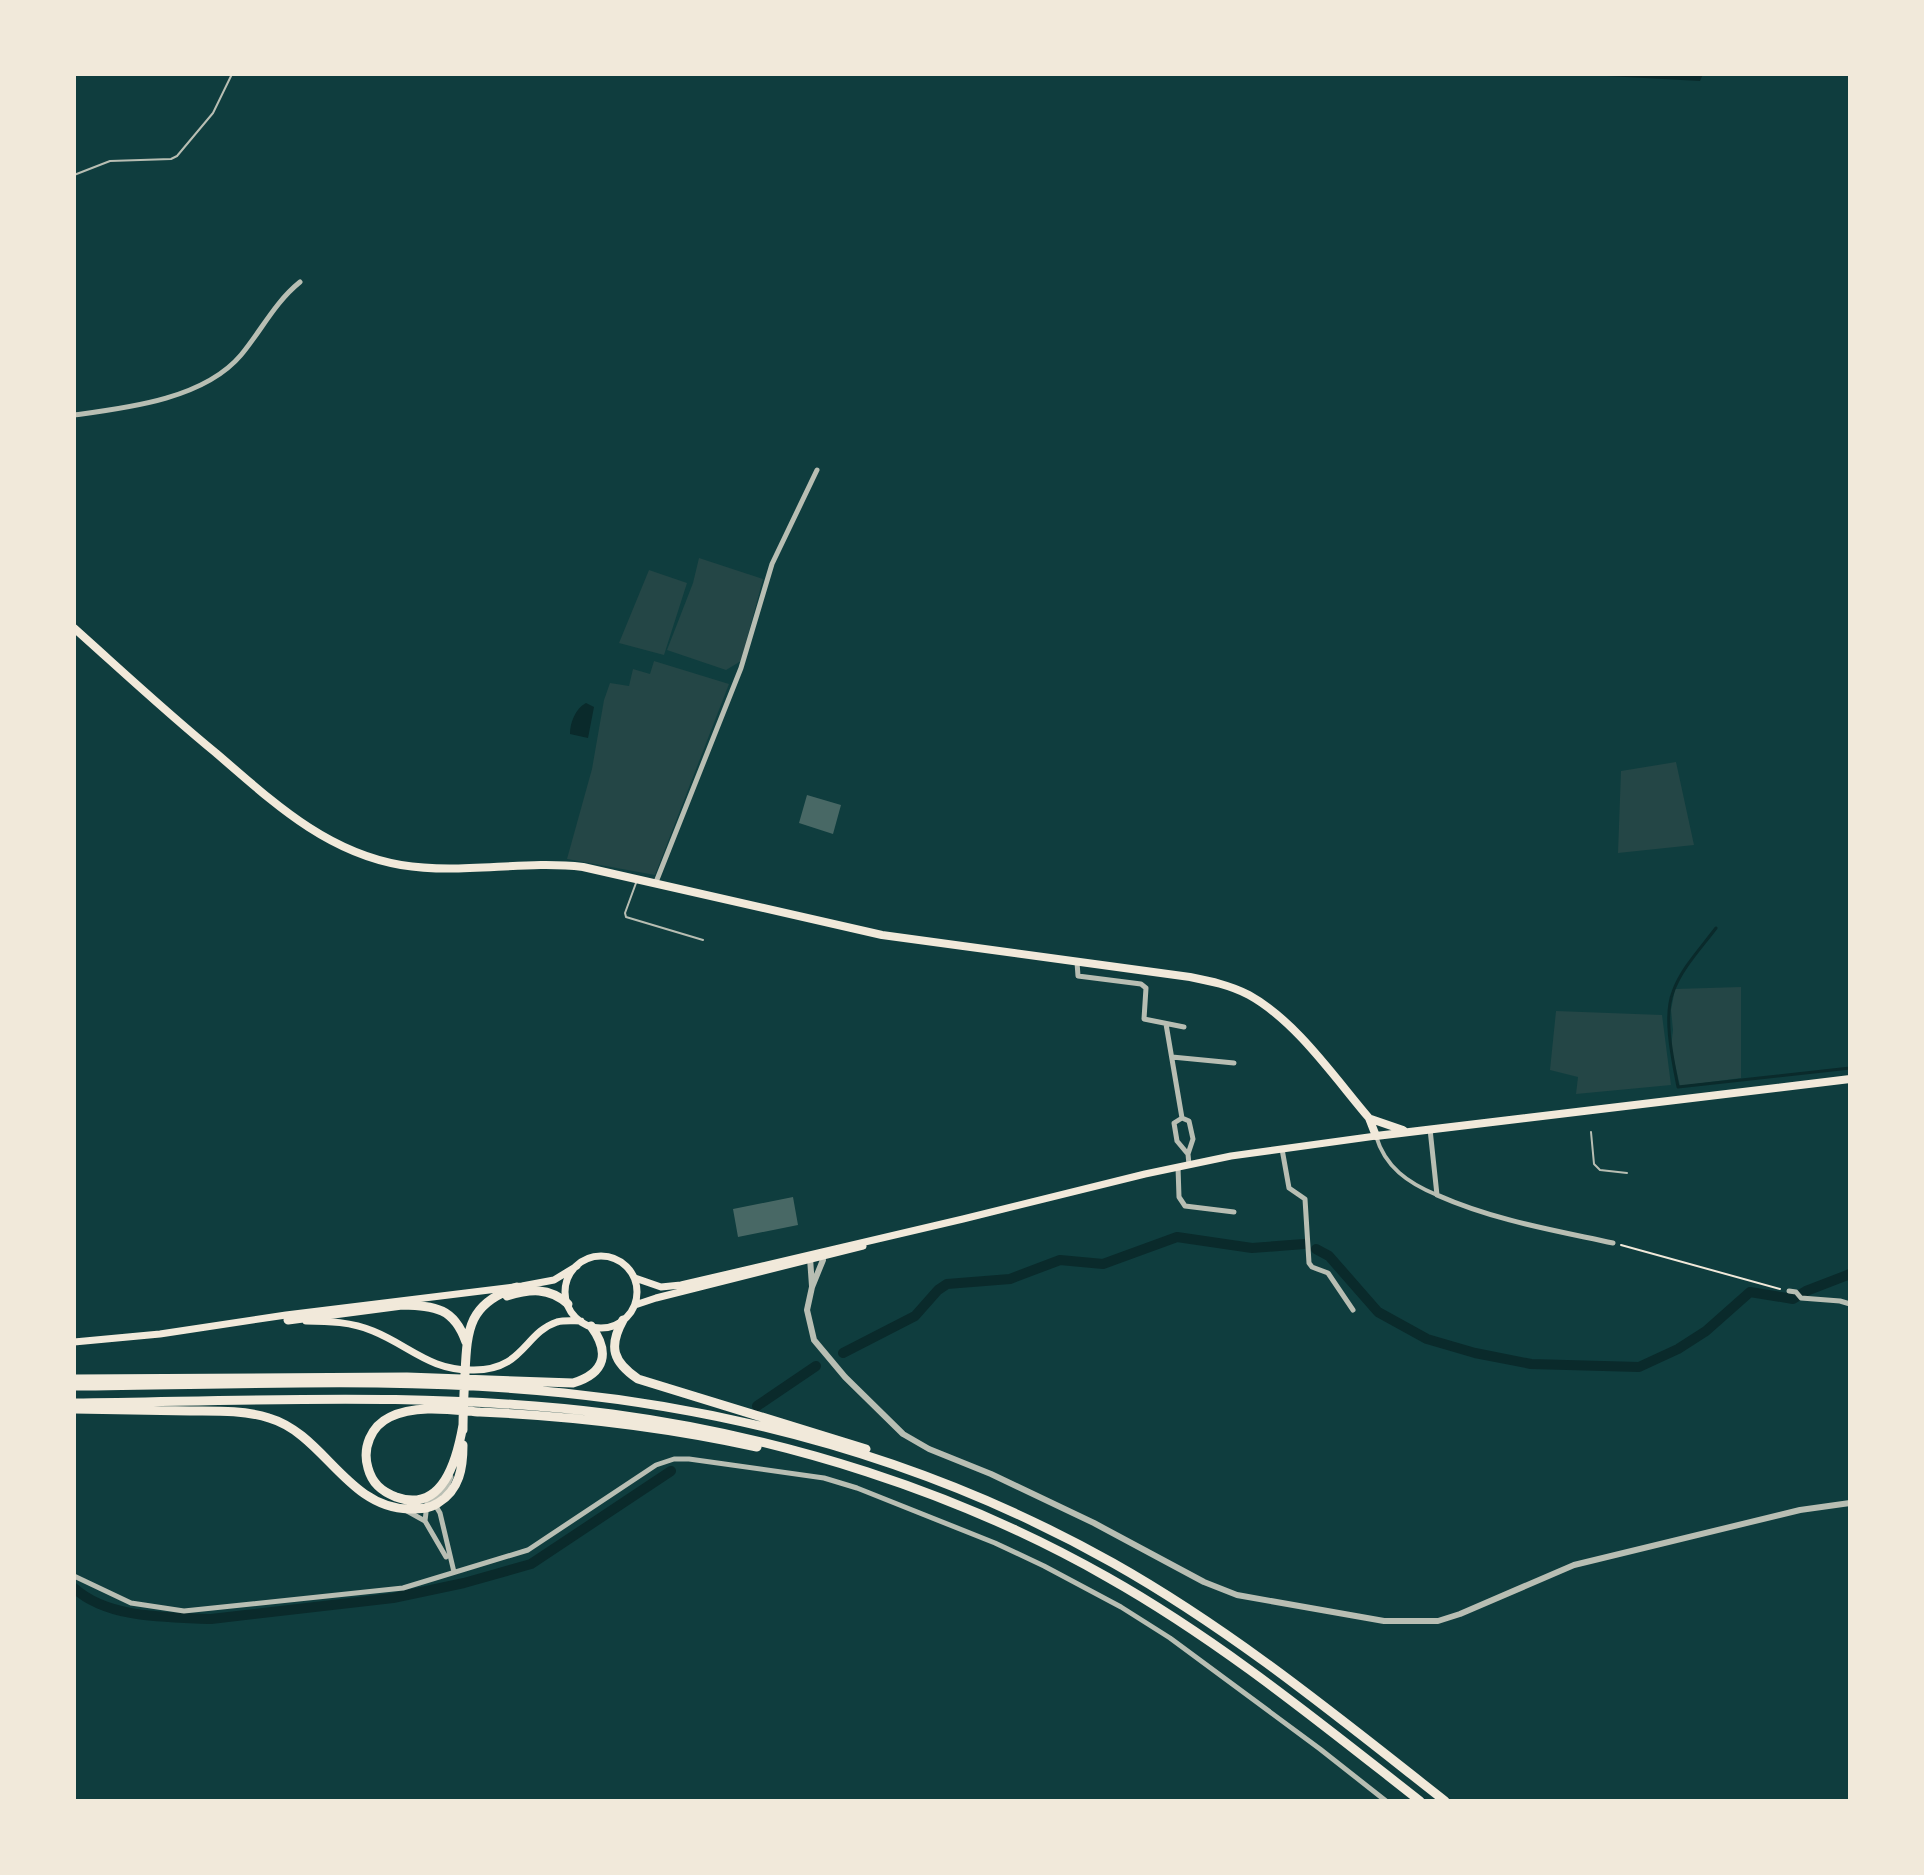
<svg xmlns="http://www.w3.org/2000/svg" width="1924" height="1875" font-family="'Fira Sans',sans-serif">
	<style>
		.green { fill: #244646 }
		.water { fill: #0a2a2b }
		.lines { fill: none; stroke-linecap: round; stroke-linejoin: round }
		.stream { stroke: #0a2a2b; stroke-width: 3 }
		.canal { stroke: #0a2a2b; stroke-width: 10 }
		.building { fill: #486865 }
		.path { stroke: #f1e9da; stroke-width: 2 }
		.service { stroke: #b8beb3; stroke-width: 2 }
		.pedestrian { stroke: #b8beb3; stroke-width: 4 }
		.minor { stroke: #b8beb3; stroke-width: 5 }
		.tertiary { stroke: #b8beb3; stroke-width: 6 }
		.secondary { stroke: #f1e9da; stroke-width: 7 }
		.primary { stroke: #f1e9da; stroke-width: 8 }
		.motorway { stroke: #f1e9da; stroke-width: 9 }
	</style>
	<rect width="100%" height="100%" fill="#0f3d3e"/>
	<path class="green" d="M699 558 763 579 741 661 726 670 667 650 693 583Z
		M649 570 687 583 664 655 619 643Z
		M654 661 729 684 655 875 567 859 592 769 604 700 610 683 629 686 633 669 650 674Z
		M1676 762 1694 845 1618 853 1621 771Z
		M1741 987V1078L1680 1086 1671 1047 1673 1030 1671 1010 1675 989Z
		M1556 1011 1662 1015 1671 1085 1576 1094 1578 1077 1550 1070Z"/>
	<path class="water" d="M1570 74H1703L1700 81Z
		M586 703 594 707 588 738 570 734C570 723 575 709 586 703Z"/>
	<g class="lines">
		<path class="stream" d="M1716 928C1701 948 1681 969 1673 992 1663 1017 1673 1061 1678 1087L1850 1068"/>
		<path class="canal" d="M1316 1249 1329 1256 1378 1312 1427 1339 1475 1353 1531 1364 1639 1367 1678 1349 1706 1331 1750 1292 1793 1299 1806 1291 1850 1274
			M843 1353 915 1316 938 1290 947 1284 1010 1279 1060 1260 1103 1264 1177 1237 1252 1248 1304 1244
			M757 1406 816 1366
			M74 1588C108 1619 167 1617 211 1619L393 1598 464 1583 531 1564 671 1471"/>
	</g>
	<path class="building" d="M807 795 841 805 833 834 799 823Z
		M793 1197 798 1225 738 1237 733 1209Z"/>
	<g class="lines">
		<path class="path" d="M1621 1245 1780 1289"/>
		<path class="service" d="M74 175 110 161 171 159 177 156 213 113 232 74
			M636 883 625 913 626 917 703 940
			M1591 1132 1594 1164 1600 1170 1627 1173"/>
		<path class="pedestrian" d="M1376 1136C1385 1167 1408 1183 1437 1195"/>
		<path class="minor" d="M74 415C127 408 204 399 241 355 261 331 275 302 300 282
			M656 882 741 668 772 564 817 470
			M1077 962 1078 976 1141 984 1146 988 1144 1019 1184 1027
			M1166 1024 1182 1118
			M1172 1057 1234 1063
			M1182 1118 1189 1121 1193 1139 1188 1154 1189 1165
			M1182 1118 1174 1123 1177 1141 1187 1153
			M1430 1129 1437 1195C1493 1220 1553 1230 1613 1243
			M1282 1149 1289 1188 1305 1199 1309 1263 1312 1267 1328 1273 1353 1310
			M1178 1167 1179 1197 1185 1206 1234 1212
			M1789 1291 1796 1292 1801 1298 1840 1301 1850 1304
			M425 1498 434 1503 440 1513 454 1572
			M407 1511 425 1521 446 1557
			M425 1521 427 1504 446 1489 451 1477
			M74 1576 131 1603 184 1611 403 1588 528 1550 656 1465 674 1459H689L824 1478 857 1488 995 1543 1044 1566 1121 1607 1170 1638 1320 1749 1386 1801"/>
		<path class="tertiary" d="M818 1255 823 1260 812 1287 807 1310 814 1340 845 1377 903 1434 929 1449 991 1474 1094 1523 1204 1582 1237 1595 1384 1621H1438L1460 1614 1574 1565 1800 1510 1850 1503
			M810 1258 812 1286"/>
		<path class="secondary" d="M565 1292a36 36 0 1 1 72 0a36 36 0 1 1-72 0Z
			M635 1278 661 1287 681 1285 963 1219 1145 1174 1231 1156 1376 1136
			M635 1305 656 1298 863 1246
			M306 1321C328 1321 352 1322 373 1331 410 1346 430 1371 474 1370 524 1370 524 1333 557 1322 565 1320 573 1321 581 1321
			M74 1342 160 1334 286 1315 522 1286 554 1280 577 1266"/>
		<path class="primary" d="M74 628C121 670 167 713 216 753 272 801 325 852 401 865 461 875 523 860 583 867L882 935 1190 977C1210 981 1230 985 1249 995 1296 1021 1334 1077 1369 1118L1376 1136 1850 1079
			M1371 1119 1403 1130"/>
		<path class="motorway" d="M507 1296C530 1289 549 1287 568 1304
			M288 1320 402 1305C436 1306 454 1308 466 1342
			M623 1320C608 1347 613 1362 638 1379L866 1449
			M74 1379 407 1377 573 1383C606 1373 610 1352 591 1326
			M74 1386C237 1385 402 1376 564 1393 757 1413 944 1468 1113 1563 1232 1630 1338 1717 1445 1801
			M74 1403C252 1401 434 1391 612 1414 783 1437 956 1491 1107 1577 1219 1640 1319 1722 1420 1801
			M74 1409C113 1410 151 1410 190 1411 216 1411 244 1410 269 1418 324 1434 347 1508 409 1509 420 1509 429 1509 438 1503 460 1490 463 1467 463 1445
			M463 1425C457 1459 443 1514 396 1497 381 1491 372 1483 368 1468 362 1448 371 1426 390 1417 416 1404 453 1410 480 1412 574 1416 665 1427 757 1447
			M463 1430C463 1411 464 1392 465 1374 467 1328 469 1303 517 1287"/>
	</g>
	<rect width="1924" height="1875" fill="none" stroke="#f1e9da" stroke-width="152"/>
</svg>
